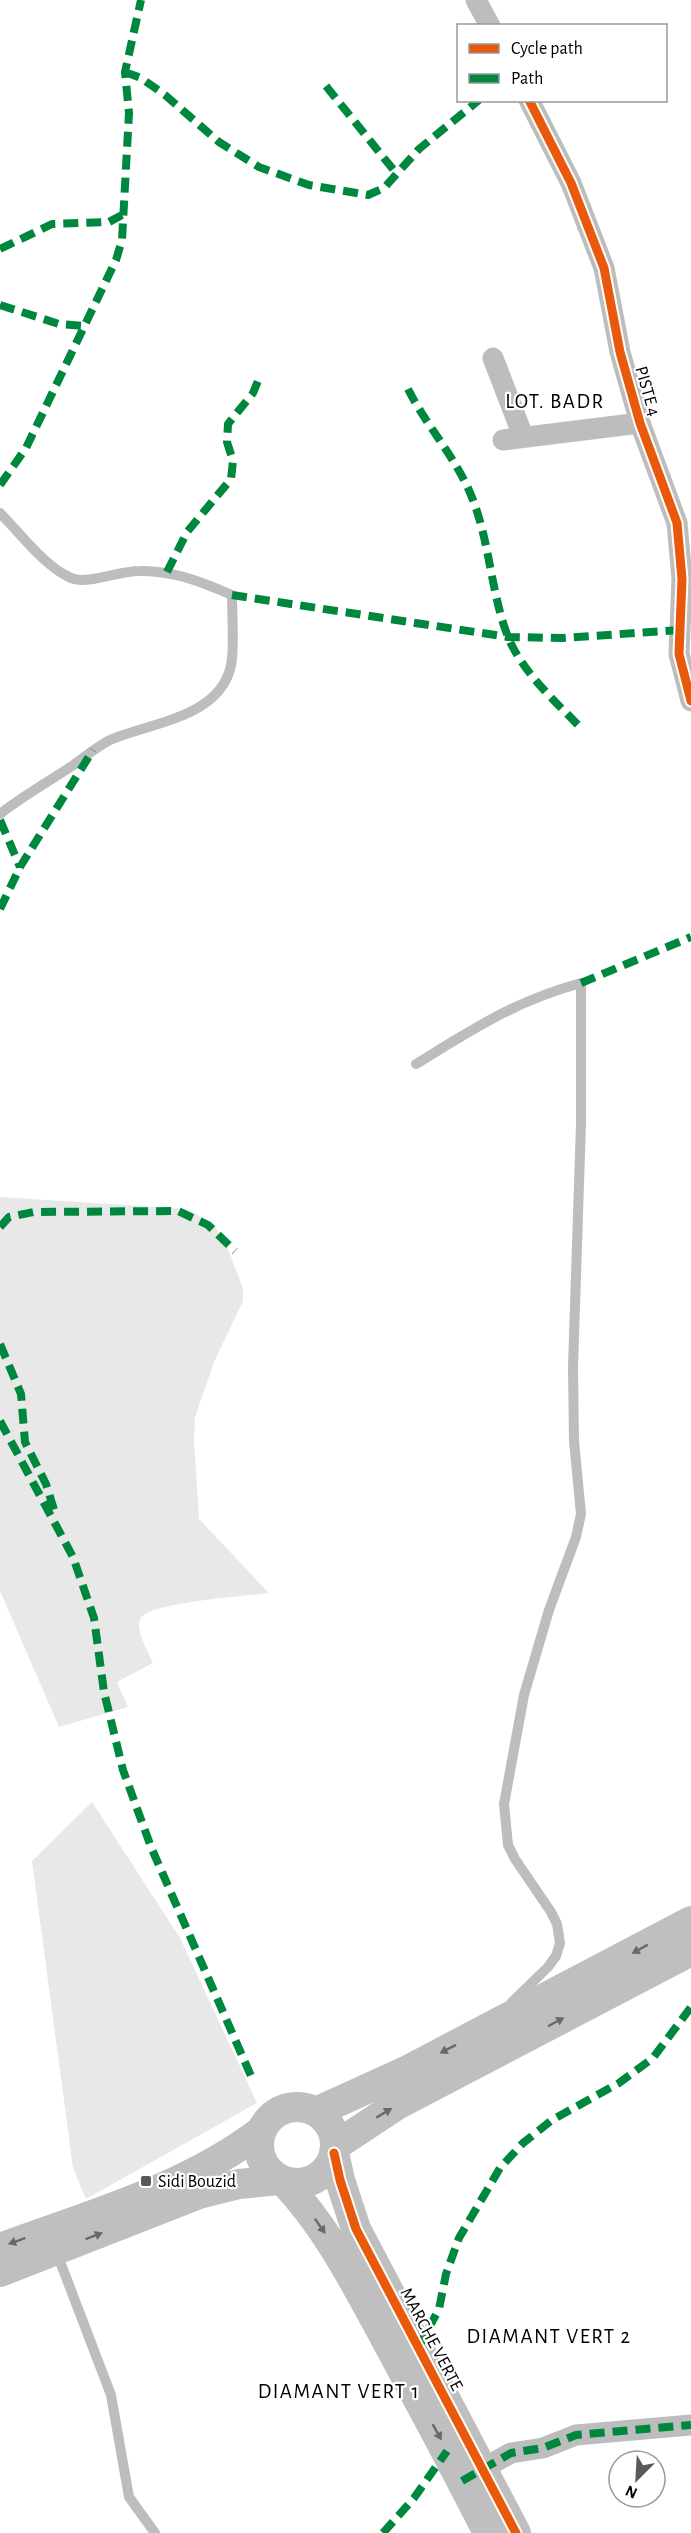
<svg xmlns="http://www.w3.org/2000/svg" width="691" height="2533" font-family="'Alegreya Sans',sans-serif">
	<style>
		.green { fill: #e8e8e8 }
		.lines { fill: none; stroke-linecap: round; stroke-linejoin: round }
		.lane { stroke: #bdbdbd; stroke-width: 10 }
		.street { stroke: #bdbdbd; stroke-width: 21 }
		.secondary { stroke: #bfbfbf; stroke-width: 30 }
		.quiet { stroke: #00873e; stroke-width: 8; stroke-dasharray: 15 8; stroke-linecap: butt }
		.cycleway-casing { stroke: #fff; stroke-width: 13 }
		.cycleway { stroke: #e8590c; stroke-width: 9 }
		.oneway { fill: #696969 }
		.poi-dot { fill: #595959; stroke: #fff; stroke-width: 2 }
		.labels { text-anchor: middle; stroke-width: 4.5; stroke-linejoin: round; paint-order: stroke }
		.street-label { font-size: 18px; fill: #000; stroke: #fff }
		.poi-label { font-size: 18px; fill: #000; stroke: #fff; text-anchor: start }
		.quarter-label { font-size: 21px; letter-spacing: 1.5px; fill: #000; stroke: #fff }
	</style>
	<rect width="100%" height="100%" fill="#fff"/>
	<path class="green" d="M0 1197 187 1209 214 1224 229 1252 243 1288V1301L214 1362 195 1417 194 1439 199 1519 269 1593C248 1596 148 1602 140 1619 135 1630 149 1653 153 1663L117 1682 128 1707 59 1727 0 1591Z
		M92 1802 180 1938 257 2103 86 2199 73 2168 32 1861Z"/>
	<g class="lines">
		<path class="lane" d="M0 513C19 532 46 568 71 578 88 585 118 571 139 571 172 570 202 582 232 595 232 616 234 638 232 659 226 717 152 722 110 740 96 747 85 757 72 766 48 782 23 796 0 814
			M416 1064C473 1029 515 1001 581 983V1123L573 1367 574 1441 581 1514 576 1537 549 1610 524 1695 504 1804 508 1845 515 1859 551 1912 557 1924 560 1943 556 1956 548 1967 512 2002
			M56 2251 111 2395 129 2497 155 2533"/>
		<path class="street" d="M476 0 490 26
			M529 100 571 183 604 268 620 352 640 423 677 523 682 579 679 654 691 701
			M493 358 523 436
			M503 440 640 423
			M470 2476 511 2453 543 2448 576 2435 691 2425"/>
		<path class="secondary" d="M259 2145a38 38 0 1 1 76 0a38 38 0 1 1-76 0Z
			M316 2112 406 2071 691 1921
			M335 2146 397 2105 691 1951
			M334 2153 340 2180 356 2229 516 2533
			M283 2181C327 2227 355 2283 385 2338 420 2403 455 2467 488 2533
			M0 2248C89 2215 185 2189 261 2131
			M0 2272 199 2194 239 2184 280 2180"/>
		<path class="quiet" d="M125 72 141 78 165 95 219 142 259 167 309 185 368 195 384 188 419 149 479 100
			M326 86 396 173
			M0 249 52 224 109 222 122 215
			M0 305 59 324 85 326
			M408 389C427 427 458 460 473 500 490 544 491 593 508 637 523 673 555 701 582 729
			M0 485 26 448 116 260 122 240 129 113 125 72 141 0
			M167 572 187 532 231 479 233 461 227 442 228 424 253 393 260 376
			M232 595 508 637 563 638 680 630
			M0 820 20 867
			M0 909 20 867 93 750
			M581 983 691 937
			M0 1227 9 1217 34 1212 178 1211 208 1225 235 1251
			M0 1344 21 1394 25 1442 46 1484 56 1516
			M0 1421 73 1557 94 1618 104 1692 123 1770 151 1847 251 2076
			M418 2348 439 2309 446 2274 459 2238 500 2168 523 2143 552 2120 619 2083 653 2058 691 2007
			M462 2481 511 2453 543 2448 576 2435 691 2425
			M383 2533 414 2498 447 2451"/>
		<g class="cycleway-casing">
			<path id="cycleway" d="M529 100 571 183 604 268 620 352 640 423 677 523 682 579 679 654 691 701
				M334 2153 340 2180 356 2229 516 2533"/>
		</g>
		<use href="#cycleway" class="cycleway"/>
	</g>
	<defs><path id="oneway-solid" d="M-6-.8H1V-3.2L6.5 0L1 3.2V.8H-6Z" transform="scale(1.5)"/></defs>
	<g class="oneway">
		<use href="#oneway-solid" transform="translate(640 1949) rotate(151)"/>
		<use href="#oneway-solid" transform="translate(556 2022) rotate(-28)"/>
		<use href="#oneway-solid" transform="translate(448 2049) rotate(153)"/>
		<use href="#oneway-solid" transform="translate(384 2113) rotate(-31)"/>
		<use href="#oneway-solid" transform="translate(320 2226) rotate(55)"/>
		<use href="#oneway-solid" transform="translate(94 2236) rotate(-21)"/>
		<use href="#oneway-solid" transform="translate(17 2241) rotate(160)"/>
		<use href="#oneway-solid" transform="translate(437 2432) rotate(61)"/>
	</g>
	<rect class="poi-dot" x="140" y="2175" width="12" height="12" rx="3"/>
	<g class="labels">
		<g class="street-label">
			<text transform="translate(648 391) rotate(74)" y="6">PISTE 4</text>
			<text transform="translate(432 2339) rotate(62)" y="6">MARCHE VERTE</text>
		</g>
		<g class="poi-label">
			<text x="158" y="2187">Sidi Bouzid</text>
		</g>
		<g class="quarter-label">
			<text x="555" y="408">LOT. BADR</text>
			<text x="549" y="2343">DIAMANT VERT 2</text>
			<text x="339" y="2398">DIAMANT VERT 1</text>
		</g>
	</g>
	<rect x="457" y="24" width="210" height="78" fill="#ffffff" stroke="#999999" stroke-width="1.5"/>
	<rect x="469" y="44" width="30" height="9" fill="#e8590c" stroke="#999999" stroke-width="1.5"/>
	<text x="511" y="54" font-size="18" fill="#000000">Cycle path</text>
	<rect x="469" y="74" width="30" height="9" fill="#00873e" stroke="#999999" stroke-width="1.5"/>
	<text x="511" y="84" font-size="18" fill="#000000">Path</text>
	<g transform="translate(637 2479) rotate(204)"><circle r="28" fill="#ffffff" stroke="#999999" stroke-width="1.5"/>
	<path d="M0-4.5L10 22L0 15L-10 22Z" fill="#595959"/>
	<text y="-9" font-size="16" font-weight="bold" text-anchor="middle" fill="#000000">N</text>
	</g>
</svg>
